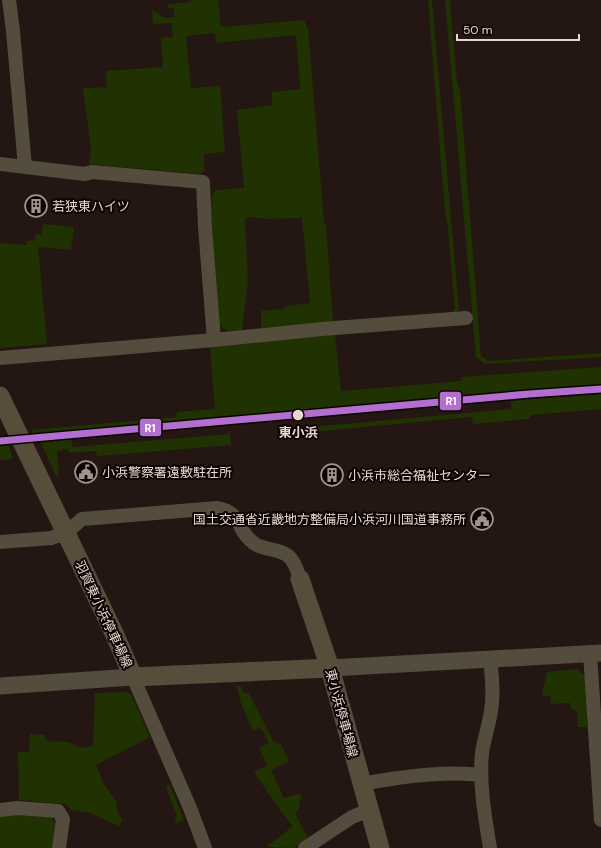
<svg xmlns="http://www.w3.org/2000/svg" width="601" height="848" font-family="'DM Sans','Noto Sans JP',sans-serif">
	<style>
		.green { fill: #203102 }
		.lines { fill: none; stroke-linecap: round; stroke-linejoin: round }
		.minor { stroke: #544c3c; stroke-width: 14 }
		.tertiary { stroke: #544c3c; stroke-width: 17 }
		.secondary { stroke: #564d3b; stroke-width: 19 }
		.rail-1-casing { stroke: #0c0402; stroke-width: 10 }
		.rail-1 { stroke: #b36fd0; stroke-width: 7 }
		.stop-dot { fill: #e8d7d1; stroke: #0c0402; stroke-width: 1.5 }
		.labels { text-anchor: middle; stroke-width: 4; stroke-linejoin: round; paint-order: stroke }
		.poi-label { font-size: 13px; fill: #e8d7d1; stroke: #0c0402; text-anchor: start }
		.stop-label { font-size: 13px; font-weight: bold; fill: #e8d7d1; stroke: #0c0402 }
		.street-label { font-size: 13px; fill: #e8d7d1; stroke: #0c0402 }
		.line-badge { stroke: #0c0402; stroke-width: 1.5 }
		.badge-label { font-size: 11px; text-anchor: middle; font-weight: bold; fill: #fff }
	</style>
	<rect width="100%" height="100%" fill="#241612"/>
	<path class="green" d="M191 0H218L221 27 304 20 308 29 324 222 326 225 333 321 452 312 455 309 447 221 445 212 428 0H432L459 310 452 314 261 328V311L283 309 286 306 310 303 302 218 268 219 249 217 245 220 248 281 242 330 227 331 219 325 211 210 212 197 215 190 244 188 237 110 272 105V92L300 89 296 35 216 43 215 33 186 36 191 88 220 86 225 152 204 154V172L200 174 89 164 91 149 83 88 107 87 106 71 163 67 161 38 173 37 171 23 153 24 152 9 165 18 174 17V8H168V4L191 2Z
		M445 0H450L457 82 460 90 481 356 488 361 601 353V357L485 364 476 357Z
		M43 224 74 227 71 250 38 247 47 344 0 348V243L26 245 27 241 35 240V234L42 235Z
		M335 334 341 391 461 381 462 377 601 367V385L467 395 298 412 33 434 32 430 176 417 177 412 215 409 210 347Z
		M601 394V409L532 415 528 419 473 424 472 417 311 432V427L511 409V401Z
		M230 434 231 445 100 456H97L96 451 69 453 68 449 57 451 59 474 57 478 40 441 71 438 73 447Z
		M8 443 13 459 0 460V444Z
		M577 669 585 677 587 727H578L577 711 571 708 570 703 551 704V697L542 695 547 672Z
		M237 686H241L243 693H249L273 741 281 744 289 761 271 770 284 798 297 794 301 795 299 810 295 813 308 838 294 848 266 847 293 826 281 812 254 772 267 765 259 748 269 743 261 728 253 730C246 716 239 702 237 686Z
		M127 692 131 694 150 737 96 765 104 784 117 802 116 807 122 820 119 826 90 813 71 810 66 804 19 800 18 752H29L30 734 44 735 46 741 69 742 80 748 93 746 95 693Z
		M170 785 184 820 177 824 174 818 177 816 168 793 166 786Z
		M17 815 51 817 55 823 52 848H0V816Z"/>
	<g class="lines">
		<path class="minor" d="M9 0 13 31 25 167
			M0 164 85 174 92 172 203 182 205 227 214 340
			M0 358 214 340 322 329 466 318
			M0 542 51 538 66 533 82 519 217 508C244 513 236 532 255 544 265 550 278 549 287 555 294 560 298 572 300 579
			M590 654 601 820
			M133 677 190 808 205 848
			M361 784C398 777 444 770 481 775
			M0 810 17 808 58 811 63 819 59 848
			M305 848 352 817 369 810
			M490 848C485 817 479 785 482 753 484 739 489 725 491 711 494 694 492 676 490 659"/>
		<path class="tertiary" d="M330 668 601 653
			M0 686 133 677"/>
		<path class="secondary" d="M0 396 114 633 133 677 330 668
			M300 579 330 668 380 848"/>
		<g class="rail-1-casing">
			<path id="rail-1" d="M0 441 529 394 601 389"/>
		</g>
		<use href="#rail-1" class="rail-1"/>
	</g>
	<defs>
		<g id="building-ring" transform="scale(1.15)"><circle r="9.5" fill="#0c0402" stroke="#a3938e" stroke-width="1.5"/><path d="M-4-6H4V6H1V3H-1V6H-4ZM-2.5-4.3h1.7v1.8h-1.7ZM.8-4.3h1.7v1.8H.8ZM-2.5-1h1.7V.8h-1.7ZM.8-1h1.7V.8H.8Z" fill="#a3938e"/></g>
		<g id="civic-ring" transform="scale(1.15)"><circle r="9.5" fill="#0c0402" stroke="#a3938e" stroke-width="1.5"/><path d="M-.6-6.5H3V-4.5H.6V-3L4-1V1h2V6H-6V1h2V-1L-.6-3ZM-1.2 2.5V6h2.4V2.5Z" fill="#a3938e"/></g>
	</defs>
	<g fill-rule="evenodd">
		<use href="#building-ring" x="36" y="206"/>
		<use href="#civic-ring" x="86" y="472"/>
		<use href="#building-ring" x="332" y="475"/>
		<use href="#civic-ring" x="482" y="519"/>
	</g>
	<circle class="stop-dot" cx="298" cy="415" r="6"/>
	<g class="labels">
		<g class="poi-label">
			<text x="52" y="211">若狭東ハイツ</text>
			<text x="102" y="477">小浜警察署遠敷駐在所</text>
			<text x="348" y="480">小浜市総合福祉センター</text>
			<text x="466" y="524" text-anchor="end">国土交通省近畿地方整備局小浜河川国道事務所</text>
		</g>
		<g class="stop-label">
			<text x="298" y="437">東小浜</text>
		</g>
		<g class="street-label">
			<text transform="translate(104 614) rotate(65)" y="5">羽賀東小浜停車場線</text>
			<text transform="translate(342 713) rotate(75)" y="5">東小浜停車場線</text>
		</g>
	</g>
	<g class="line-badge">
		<rect x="439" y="391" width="23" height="20" rx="4" fill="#b36fd0"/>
		<rect x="139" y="418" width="23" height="19" rx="4" fill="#b36fd0"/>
	</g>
	<g class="badge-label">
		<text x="451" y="405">R1</text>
		<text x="150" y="432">R1</text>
	</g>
	<path d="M457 34v6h122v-6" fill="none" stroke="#e8d7d1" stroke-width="2"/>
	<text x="463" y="34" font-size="12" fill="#e8d7d1" stroke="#0c0402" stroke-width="3" paint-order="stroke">50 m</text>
</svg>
